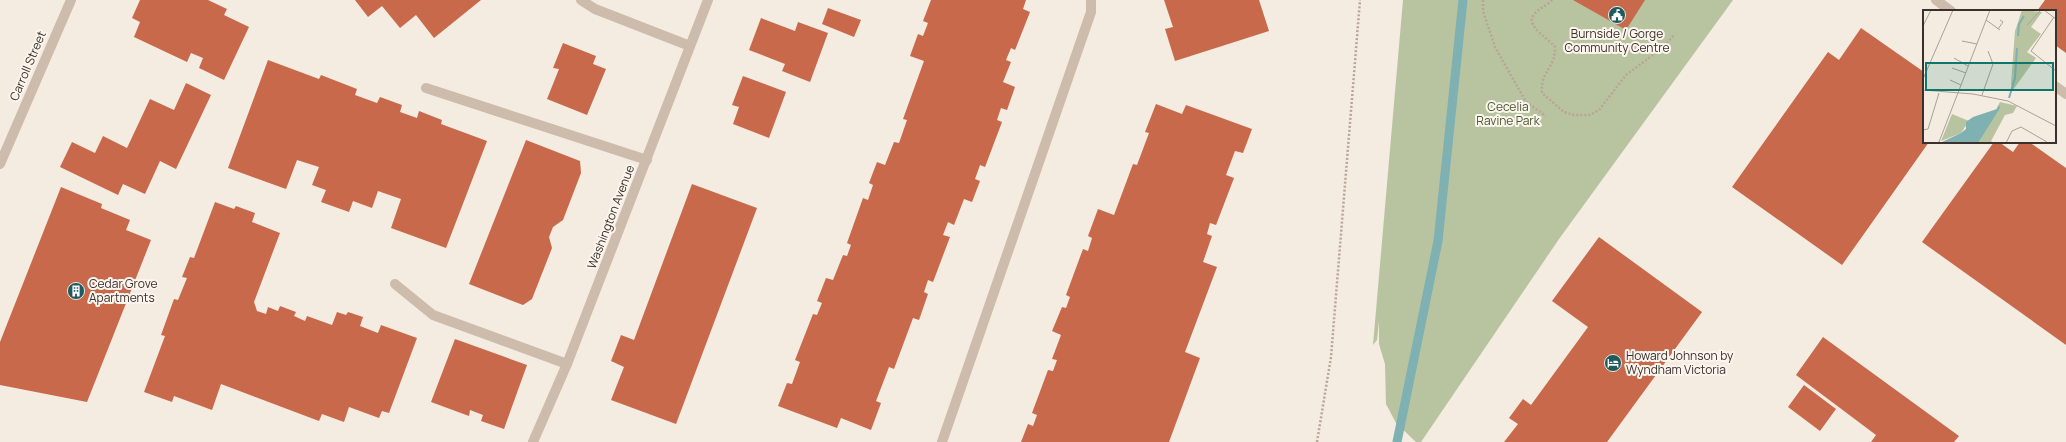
<svg xmlns="http://www.w3.org/2000/svg" width="2066" height="442" font-family="Manrope,sans-serif">
	<style>
		.green { fill: #b8c4a0 }
		.lines { fill: none; stroke-linecap: round; stroke-linejoin: round }
		.stream { stroke: #7fb0b2; stroke-width: 9 }
		.building { fill: #c8694b }
		.path { stroke: #b9a596; stroke-width: 2.5; stroke-dasharray: 2 2; stroke-linecap: butt }
		.lane { stroke: #cdbbac; stroke-width: 10 }
		.street { stroke: #cdbbac; stroke-width: 10 }
		.labels { text-anchor: middle; stroke-width: 4; stroke-linejoin: round; paint-order: stroke }
		.poi-label { font-size: 12px; fill: #3b302b; stroke: #fbf5ee; text-anchor: start }
		.street-label { font-size: 12px; fill: #3b302b; stroke: #fbf5ee }
		.park-label { font-size: 12px; fill: #4a5a2e; stroke: #fbf5ee }
		.inset-river { fill: none; stroke: #7fb0b2; stroke-width: 2 }
		.inset-road { fill: none; stroke: #aaa098; stroke-width: 1 }
		.view { fill: #0f766e; fill-opacity: 0.15; stroke: #0f766e; stroke-width: 2 }
		.inset-edge { fill: none; stroke: #3b302b; stroke-width: 2 }
	</style>
	<rect width="100%" height="100%" fill="#f4ebe1"/>
	<path class="green" d="M1403 0H1733L1559 239 1421 442H1416L1396 423 1386 404 1385 364 1379 344V321L1377 340 1373 345Z"/>
	<g class="lines">
		<path class="stream" d="M1397 442 1438 241 1463 0"/>
	</g>
	<path class="building" d="M140 0H208L227 9 224 15 249 27 224 80 199 68 203 58 191 53 187 62 134 37 140 22 132 18Z
		M355 0H481L434 38 416 15 400 28 382 6 368 17Z
		M931 0H1026L1023 9 1030 12 1015 50 1011 48 1006 60 1011 62 1003 82 1015 87 1007 110 1001 108 997 120 1002 122 985 167 980 165 975 179 980 181 972 202 964 199 954 225 948 222 943 235 950 237 933 282 928 280 924 292 928 294 919 320 913 318 894 369 889 367 876 401 881 403 871 430 841 418 837 428 778 406 787 383 792 384 800 362 795 360 813 314 817 315 822 303 817 301 826 278 833 280 843 255 847 256 851 245 847 243 863 198 868 200 873 185 869 183 877 162 885 165 894 142 899 143 907 120 903 119 924 61 910 56 918 34 923 36 928 23 923 21Z
		M1164 0H1259L1269 31 1175 61 1165 29 1173 27Z
		M1573 0H1645L1626 30Z
		M2045 0H2066V53L2055 45V11H2037Z
		M828 8 861 20 854 37 822 24Z
		M761 18 795 31 798 22 828 33 810 82 782 71 785 64 749 50Z
		M1861 28 1924 72V142H1929L1842 265 1732 187 1828 52 1839 60Z
		M563 43 596 56 593 64 606 69 587 115 547 99 559 69 553 68Z
		M268 60 319 79 321 75 357 89 355 95 377 103 380 97 402 105 400 112 417 118 419 111 442 120 441 124 487 141 446 248 391 228 401 199 378 191 372 208 353 201 349 212 321 202 326 190 312 185 319 167 297 160 286 189 228 168Z
		M743 76 786 92 769 138 733 124 739 107 732 105Z
		M186 83 211 95 176 169 160 161 145 194 123 184 118 195 60 167 72 142 95 153 103 136 127 148 150 99 174 110Z
		M1156 104 1182 114 1186 105 1252 129 1243 153 1235 151 1226 175 1234 178 1216 225 1210 223 1207 234 1212 236 1203 262 1217 267 1185 352 1200 358 1169 442H1021L1028 424 1033 426 1037 415 1032 413 1048 370 1053 371 1057 360 1052 359 1061 335 1052 331 1062 307 1066 308 1070 297 1066 295 1083 249 1088 251 1092 238 1088 236 1098 209 1114 215 1133 164 1137 165 1149 133 1145 132Z
		M526 140 580 161 581 173 563 220 553 227 549 237 552 248 532 299 523 305 469 284Z
		M1994 142H1999L2013 152 2020 142H2029L2066 168V345L1922 242Z
		M692 184 757 208 676 424 611 400 624 367 611 361 621 335 634 340Z
		M61 187 102 204 101 208 130 220 126 230 151 240 87 402 0 385V342Z
		M215 202 234 209 236 206 255 213 252 222 280 233 254 302 257 311 266 314 268 307 278 311 280 306 296 312 294 316 305 321 307 316 332 325 337 312 346 315 348 312 363 317 360 326 378 333 381 325 417 338 389 413 382 411 379 418 349 407 344 422 322 414 319 421 221 384 212 410 174 396 172 402 144 392 165 336 161 335 174 299 178 300 187 278 182 277 190 257 194 258Z
		M1599 237 1702 312 1607 442H1504L1518 424 1509 418 1523 399 1531 405 1588 327 1552 301Z
		M1823 337 1959 436 1954 442H1871L1876 435 1796 375Z
		M455 339 527 365 504 429 481 421 483 415 470 410 469 416 431 402Z
		M1804 385 1836 409 1820 431 1788 407Z"/>
	<g class="lines">
		<path class="path" d="M1483 0V11L1495 47 1526 102 1546 116
			M1552 0C1547 6 1537 9 1533 16 1526 26 1549 39 1555 47 1556 68 1540 71 1542 93L1564 112 1574 115H1590L1599 110 1626 75 1661 49 1675 34
			M1317 442 1331 357 1360 0"/>
		<path class="lane" d="M581 0 595 9 690 46
			M426 88 647 160
			M395 284 433 315 567 364
			M942 442 1091 12V0"/>
		<path class="street" d="M1936 0 1951 11
			M2055 86 2066 94
			M0 164 71 0
			M533 442 567 364 708 0"/>
	</g>
	<defs>
		<g id="civic-disc" transform="scale(0.9)"><circle r="9.5" fill="#1f5a5e" stroke="#fbf5ee"/><path d="M-.6-6.5H3V-4.5H.6V-3L4-1V1h2V6H-6V1h2V-1L-.6-3ZM-1.2 2.5V6h2.4V2.5Z" fill="#fff"/></g>
		<g id="building-disc" transform="scale(0.9)"><circle r="9.5" fill="#1f5a5e" stroke="#fbf5ee"/><path d="M-4-6H4V6H1V3H-1V6H-4ZM-2.5-4.3h1.7v1.8h-1.7ZM.8-4.3h1.7v1.8H.8ZM-2.5-1h1.7V.8h-1.7ZM.8-1h1.7V.8H.8Z" fill="#fff"/></g>
		<g id="hotel-disc" transform="scale(0.9)"><circle r="9.5" fill="#1f5a5e" stroke="#fbf5ee"/><path d="M-6-4.5h1.5V1H6V5H4.5V3h-9V5H-6ZM-4 0a1.8 1.8 0 1 1 3.6 0ZM.5 0V-2.5h3Q6-2.5 6 0Z" fill="#fff"/></g>
	</defs>
	<g fill-rule="evenodd">
		<use href="#civic-disc" x="1617" y="15"/>
		<use href="#building-disc" x="76" y="291"/>
		<use href="#hotel-disc" x="1613" y="363"/>
	</g>
	<g class="labels">
		<g class="poi-label">
			<text x="1617" y="38" text-anchor="middle">Burnside / Gorge<tspan x="1617" dy="14">Community Centre</tspan></text>
			<text x="89" y="288">Cedar Grove<tspan x="89" dy="14">Apartments</tspan></text>
			<text x="1626" y="360">Howard Johnson by<tspan x="1626" dy="14">Wyndham Victoria</tspan></text>
		</g>
		<g class="street-label">
			<text transform="translate(28 66) rotate(-67)" y="4">Carroll Street</text>
			<text transform="translate(611 217) rotate(-69)" y="4">Washington Avenue</text>
		</g>
		<g class="park-label">
			<text x="1508" y="111">Cecelia<tspan x="1508" dy="14">Ravine Park</tspan></text>
		</g>
	</g>
	<g transform="translate(1923 10)">
		<rect width="133" height="133" fill="#f4ebe1"/>
		<path d="M99 0 119 2 108 17 118 24 104 42 113 48 90 80 88 74 92 21ZM77 92 94 96 90 103 82 105 68 131 71 133H55ZM29 104 46 111 38 123 18 131Z" fill="#b8c4a0"/>
		<path d="M76 95 77 98 55 133H17L38 123 43 119V112L50 107 74 99Z" fill="#7fb0b2"/>
		<path class="inset-river" d="M95 26 96 14 101 6M86 88 92 68 94 38"/>
		<path class="inset-road" d="M121 0 133 9M131 7 108 41 133 61M63 10 77 20M104 15 118 0M0 16 8 0M75 19 80 12 77 10M39 31 54 34M31 48 45 56M29 58 43 63M0 69 30 0M27 70 38 75M0 80 50 84 85 91 133 116M59 85 70 54 65 41M0 120 5 119 16 83M16 132 67 0M83 133 89 121 98 117 124 132"/>
		<path class="view" d="M3 53H130V80H3Z"/>
		<rect width="133" height="133" class="inset-edge"/>
	</g>
</svg>
